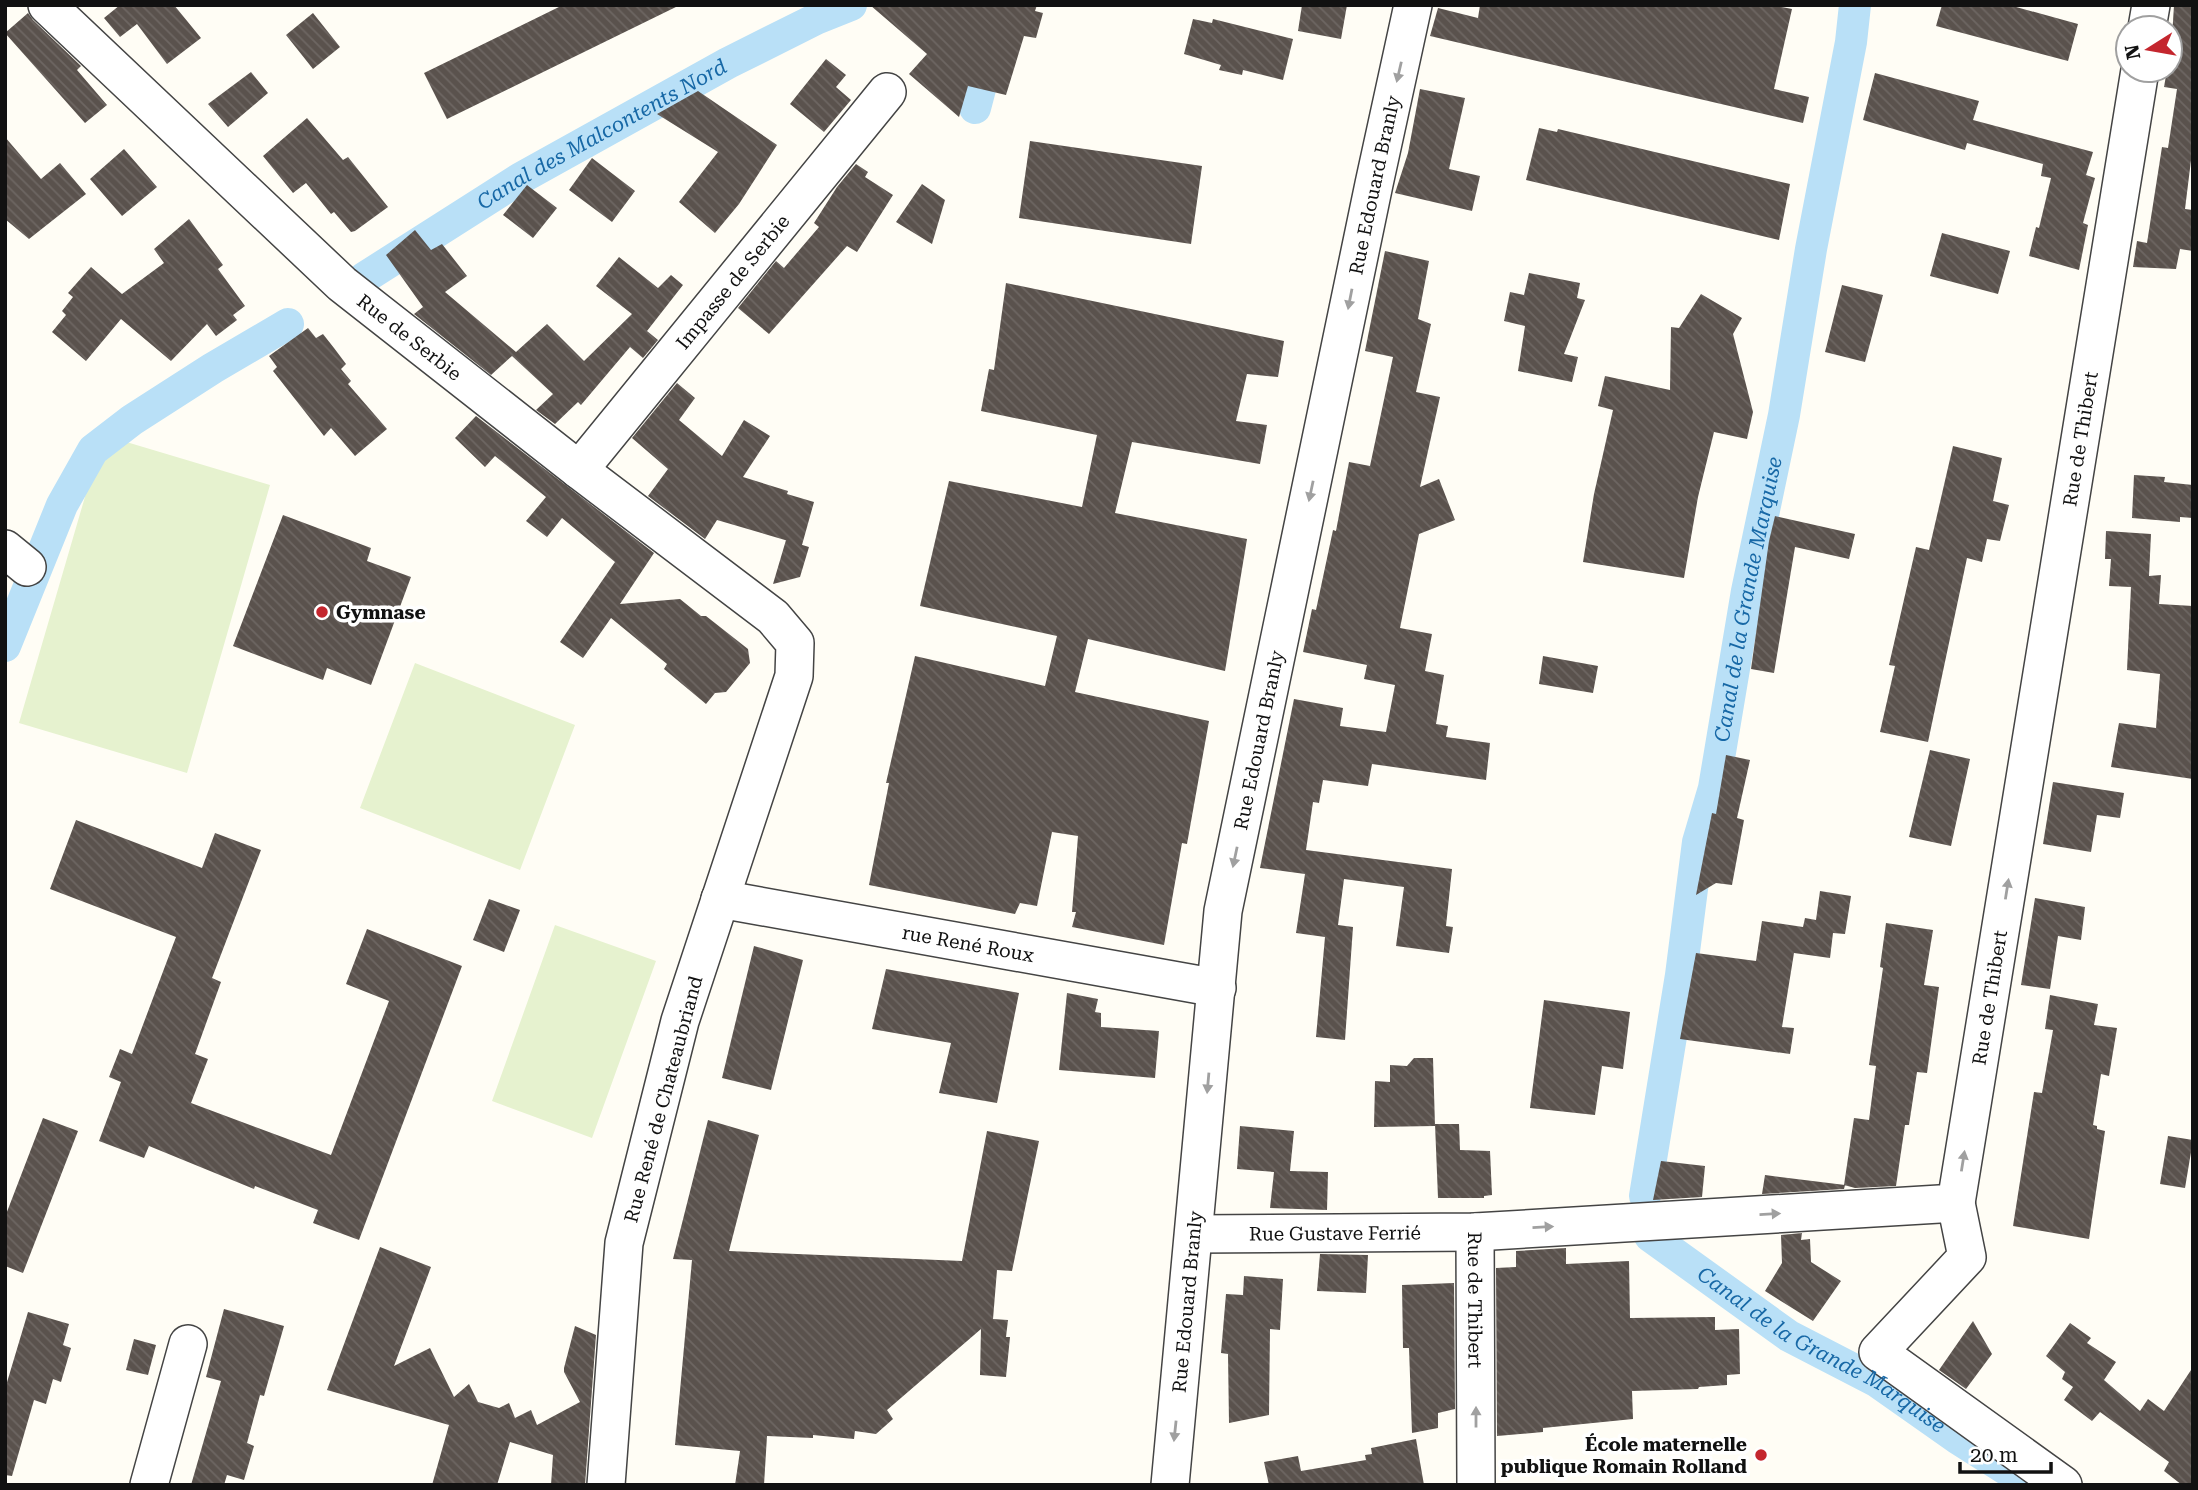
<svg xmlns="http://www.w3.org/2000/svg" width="2198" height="1490" font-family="'Roboto Serif',serif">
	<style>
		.pitch { fill: #e6f2cf }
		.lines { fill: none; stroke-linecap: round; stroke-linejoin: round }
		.canal { stroke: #b9e0f7; stroke-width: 32 }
		.building { fill: url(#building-back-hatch) }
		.minor-casing { stroke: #444; stroke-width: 40 }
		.minor { stroke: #fff; stroke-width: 37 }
		.oneway { fill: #a0a0a0 }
		.poi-dot { fill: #c4262e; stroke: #fff; stroke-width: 2.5 }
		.labels { text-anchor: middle; stroke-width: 7; stroke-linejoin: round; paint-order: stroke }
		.street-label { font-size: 19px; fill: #111; stroke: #fff }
		.poi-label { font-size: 19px; font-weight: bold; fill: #111; stroke: #fff; text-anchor: start }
		.water-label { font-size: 21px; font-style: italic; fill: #1768a6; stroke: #fff }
	</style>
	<defs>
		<pattern id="building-back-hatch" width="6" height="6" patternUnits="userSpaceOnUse" patternTransform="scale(1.75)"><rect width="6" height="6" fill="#5a524d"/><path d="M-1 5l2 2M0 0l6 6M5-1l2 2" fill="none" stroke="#6d6662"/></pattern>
	</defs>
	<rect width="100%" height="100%" fill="#fffdf5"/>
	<path class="pitch" d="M103 435 270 485 187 773 19 723Z
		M415 663 575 725 520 870 360 808Z
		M555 925 656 961 592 1138 492 1101Z"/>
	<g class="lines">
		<g class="canal">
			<path d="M975 108 991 47"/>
			<path id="s1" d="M364 278 521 178 728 63 816 19 851 5"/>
			<path d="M5 646 62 505 93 450 132 420 213 368 288 324"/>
			<path id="s2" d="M1645 1196 1681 975 1698 842 1714 788 1747 591 1784 415 1811 249 1851 42 1855 5"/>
			<path id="s3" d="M1650 1236 1789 1336 1876 1381 1957 1438 2031 1485"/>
		</g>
	</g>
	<path class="building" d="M120 5H174L201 38 167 64 137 24 120 37 104 18Z
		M563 5H680L447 119 424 73Z
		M870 5H1037L1035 11 1043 13 1036 38 1024 36 1006 95 968 86 959 117 909 74 927 54Z
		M1302 5H1347L1341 39 1298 31Z
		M1480 5H1772L1792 9 1774 89 1809 97 1803 123 1430 36 1438 8 1478 18Z
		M1942 5H2009L2078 24 2068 61 1936 26Z
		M2174 5H2193V144L2185 209 2193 210V251L2180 249 2176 269 2133 267 2137 241 2147 243 2162 147 2168 148 2177 89 2164 87 2167 70H2170Z
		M28 13 33 20 81 66 77 70 107 105 85 123 5 33Z
		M313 13 340 47 313 69 286 35Z
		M1193 19 1212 23 1213 19 1293 39 1283 80 1243 70 1242 75 1219 70 1221 65 1184 54Z
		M826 59 846 75 836 87 851 100 824 132 790 104Z
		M251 72 268 93 228 127 208 104Z
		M1875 73 1979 101 1973 120 2093 152 2086 175 2095 178 2083 223 2088 225 2079 270 2029 256 2036 227 2039 228 2051 178 2041 176 2043 164 1967 143 1965 150 1863 120Z
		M1420 89 1465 98 1449 169 1480 176 1472 211 1395 193 1408 153Z
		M698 91 777 145 739 204 715 233 679 202 718 152 657 114Z
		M307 118 343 160 348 157 388 207 355 231 351 232 334 212 331 214 306 183 293 193 263 156Z
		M1539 128 1557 132 1558 129 1790 184 1779 240 1526 180Z
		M5 137 41 179 60 163 86 194 29 239 5 219Z
		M1030 141 1202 166 1191 244 1019 218Z
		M124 149 157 187 122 216 90 179Z
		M592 158 635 191 612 222 569 190Z
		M856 164 868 172 865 177 893 195 857 252 847 246 769 334 738 308 776 261 784 268 819 227 814 223 837 187Z
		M922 184 945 200 932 244 896 222Z
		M527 185 557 208 533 238 503 215Z
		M189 219 223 265 218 269 245 306 233 315 237 320 216 336 207 324 171 361 121 319 86 361 52 332 66 315 62 311 73 297 68 293 91 267 122 294 164 263 154 249Z
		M415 230 431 250 442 244 467 276 445 292 516 352 547 324 584 361 632 314 596 286 619 257 658 288 671 275 683 285 647 331 658 340 643 358 630 347 581 405 578 402 555 424 536 410 553 394 512 356 491 375 414 314 423 307 386 255Z
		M1942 233 2010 251 1998 294 1930 276Z
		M1385 251 1429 261 1418 319 1431 324 1416 392 1440 397 1420 487 1439 479 1455 520 1419 534 1400 628 1432 634 1425 671 1444 675 1436 724 1448 726 1446 737 1490 743 1486 780 1372 764 1368 786 1323 780 1319 803 1313 802 1306 850 1452 869 1446 926 1453 927 1449 953 1396 946 1404 887 1344 879 1338 925 1353 927 1345 1040 1316 1037 1325 937 1296 933 1305 874 1260 868 1294 699 1343 708 1340 726 1386 732 1395 685 1364 679 1367 665 1303 652 1312 609 1316 610 1333 530 1336 531 1349 462 1370 466 1393 357 1365 351Z
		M1529 273 1580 283 1577 298 1585 300 1564 354 1578 357 1572 382 1518 371 1525 326 1504 321 1510 292 1524 295Z
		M1006 283 1284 341 1278 377 1247 374 1236 421 1267 425 1260 464 1132 442 1115 513 1247 539 1225 671 1088 639 1075 692 1209 721 1187 844 1182 843 1164 945 1072 927 1076 912H1072L1078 836 1052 832 1037 906 1020 903 1015 914 869 885 889 783H886L915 656 1045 686 1057 636 920 606 949 481 1082 507 1097 435 981 411 989 369 994 370Z
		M1842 285 1883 295 1865 362 1825 352Z
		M1701 294 1742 318 1733 334 1753 412 1747 439 1714 432 1698 497 1684 578 1583 562 1594 494 1613 410 1598 406 1605 376 1670 390 1671 327 1679 328Z
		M308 328 316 338 323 334 334 348 346 364 341 369 351 381 348 384 387 429 355 456 331 428 324 436 273 371 277 367 269 356Z
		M677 383 695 398 679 420 722 456 744 420 770 436 743 477 788 491 787 494 814 502 802 545 717 520 705 539 648 496 668 469 632 438Z
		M476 416 654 553 620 604 680 599 701 616H706L748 649 750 663 726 692 715 693 706 704 664 669 667 664 611 618 583 658 560 642 615 562 562 518 547 537 526 521 546 497 495 456 485 467 455 438Z
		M1953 446 2002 458 1993 501 2009 505 2000 541 1987 539 1982 562 1967 558 1928 742 1880 732 1895 666 1889 665 1916 547 1929 550Z
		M2134 475 2165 477 2164 482 2193 485V518L2180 517V522L2132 518Z
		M283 515 371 548 367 561 411 577 371 685 327 668 323 680 233 646Z
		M1775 516 1855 534 1849 559 1795 547 1774 673 1751 669 1769 541Z
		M2106 531 2151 534 2149 576 2161 575 2159 604 2193 606V779L2111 767 2119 723 2156 728 2160 674 2127 670 2131 587 2109 586 2111 559H2105Z
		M786 540 809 547 800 577 773 584Z
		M1543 656 1598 666 1593 693 1539 684Z
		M1930 750 1970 759 1951 846 1909 837Z
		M1726 755 1750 760 1737 818 1744 820 1732 885 1716 883 1696 895 1712 813 1716 814Z
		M2053 782 2124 793 2120 818 2097 815 2091 852 2043 844Z
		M76 820 202 868 215 833 261 850 212 978 221 982 195 1054 208 1059 191 1103 331 1155 389 1001 346 984 367 929 462 966 359 1240 313 1223 318 1210 255 1186 254 1189 149 1146 144 1158 99 1141 121 1082 109 1077 120 1049 132 1054 176 937 50 889Z
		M1820 891 1851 896 1845 934 1833 933 1830 958 1794 953 1782 1027 1794 1028 1790 1054 1680 1039 1696 953 1756 961 1762 921 1803 927 1805 918 1816 920Z
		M2035 898 2085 907 2081 940 2058 936 2050 989 2021 985Z
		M489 899 520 910 504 952 473 940Z
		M1886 923 1933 930 1924 985 1939 987 1927 1073 1917 1072 1909 1125H1905L1896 1186 1855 1188 1844 1185 1854 1118 1869 1120 1876 1066 1869 1065 1883 968 1880 967Z
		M754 946 803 960 771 1090 722 1078Z
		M886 969 1019 993 997 1103 939 1093 951 1043 872 1029Z
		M1067 993 1098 999 1095 1012 1101 1013V1027L1159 1031 1155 1078 1059 1070Z
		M2050 995 2098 1004 2094 1025 2117 1028 2109 1076 2101 1074 2093 1125 2097 1126V1129L2105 1131 2089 1239 2013 1226 2034 1092 2042 1093 2053 1030 2045 1029Z
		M1544 1000 1630 1012 1623 1069 1602 1066 1595 1115 1530 1108Z
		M1414 1058H1433L1435 1126 1374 1127 1375 1081 1390 1082V1065L1407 1066Z
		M43 1118 78 1131 23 1273 5 1266V1217Z
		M708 1120 759 1135 729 1251 962 1261 987 1131 1039 1141 1012 1271 997 1270 993 1319 1008 1320 1006 1337H1010L1006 1377 980 1375 981 1329 887 1410 893 1419 876 1434 855 1431 854 1439 813 1435V1438L767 1436 764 1485H735L740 1451 675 1445 692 1260 673 1259Z
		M1435 1124H1459L1460 1150 1490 1151 1492 1195 1484 1196V1198H1438Z
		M1240 1126 1294 1131 1290 1171 1328 1172 1327 1210 1270 1208 1274 1172 1237 1169Z
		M2168 1136 2193 1140 2185 1188 2160 1184Z
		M1661 1161 1705 1166 1702 1197 1653 1200Z
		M1765 1175 1845 1185 1844 1189 1762 1194Z
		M1802 1233 1801 1240 1810 1239 1811 1262 1841 1281 1813 1321 1765 1291 1782 1263 1781 1235Z
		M380 1247 431 1267 394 1366 430 1348 454 1397 469 1384 478 1402 499 1408 509 1403 515 1418 531 1410 537 1425 580 1402 564 1372V1368L575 1326 596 1335 585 1485H551L553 1455 510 1442 497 1485H432L449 1425 327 1390Z
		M1566 1248V1264L1629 1261 1630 1318 1715 1317V1330L1739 1329 1740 1374 1727 1375V1385L1699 1387 1698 1389 1632 1391 1633 1419 1543 1428V1432L1497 1436 1496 1268 1516 1267V1251Z
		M1320 1254 1368 1255 1366 1293 1317 1291Z
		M1244 1276 1283 1279 1280 1330 1270 1329 1269 1415 1229 1423 1228 1354 1221 1353 1226 1294 1243 1295Z
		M1454 1283 1455 1409 1438 1413V1428L1412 1433 1409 1348H1403L1402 1285Z
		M224 1309 284 1326 264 1396 260 1395 247 1443 254 1446 244 1480 227 1475 224 1485H191L221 1381 206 1377Z
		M28 1312 69 1324 63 1345 71 1348 61 1382 53 1379 46 1404 34 1400 12 1476 5 1475V1389Z
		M1973 1321 1992 1354 1966 1389 1939 1370Z
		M2070 1323 2091 1338 2087 1343 2116 1362 2104 1380 2140 1411 2148 1399 2164 1411 2193 1367V1485H2182L2164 1471 2169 1462 2100 1412 2092 1421 2064 1400 2073 1387 2062 1379 2065 1372 2046 1356Z
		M134 1339 156 1345 148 1375 126 1370Z
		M1416 1439 1424 1485H1269L1264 1462 1298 1456 1301 1471 1366 1460 1365 1455 1372 1454 1371 1448Z"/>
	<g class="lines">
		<g class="minor-casing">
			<g id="minor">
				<path id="s4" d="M47 5 342 284 579 470 773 617 795 643 794 676 680 1021 624 1243 606 1485"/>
				<path d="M2147 28 2151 5"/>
				<path id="s5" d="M579 470 887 92"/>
				<path d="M5 549 27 567"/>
				<path id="s6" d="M720 899 1217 988"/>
				<path d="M1956 1203 1967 1257 1878 1352 2063 1485"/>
				<path id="s7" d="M1475 1232 1476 1485"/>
				<path id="s8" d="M1195 1234 1475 1232 1956 1203 2140 70"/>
				<path d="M149 1485 188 1344"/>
				<path id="s9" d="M1170 1485 1223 911 1374 184 1413 5"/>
			</g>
		</g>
		<use href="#minor" class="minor"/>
	</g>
	<defs><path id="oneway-solid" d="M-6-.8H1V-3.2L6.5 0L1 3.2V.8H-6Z" transform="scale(1.75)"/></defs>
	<g class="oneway">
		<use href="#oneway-solid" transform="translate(1399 72) rotate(103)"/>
		<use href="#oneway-solid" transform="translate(1350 299) rotate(101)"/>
		<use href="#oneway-solid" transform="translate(1311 491) rotate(102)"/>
		<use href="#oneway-solid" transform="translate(1235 857) rotate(102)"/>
		<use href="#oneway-solid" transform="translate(2007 889) rotate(-81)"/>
		<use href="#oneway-solid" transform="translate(1208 1083) rotate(95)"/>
		<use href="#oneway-solid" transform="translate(1963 1161) rotate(-81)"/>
		<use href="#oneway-solid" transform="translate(1770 1214) rotate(-3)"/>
		<use href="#oneway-solid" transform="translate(1543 1227) rotate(-3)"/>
		<use href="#oneway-solid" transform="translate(1476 1417) rotate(-90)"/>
		<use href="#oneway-solid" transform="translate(1175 1431) rotate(96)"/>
	</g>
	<g class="poi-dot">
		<circle cx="322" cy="612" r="7"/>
		<circle cx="1761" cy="1455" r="7"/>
	</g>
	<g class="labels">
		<g class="street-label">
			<text dy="7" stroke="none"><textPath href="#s9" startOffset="1318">Rue Edouard Branly</textPath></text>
			<text dy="7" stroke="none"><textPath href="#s5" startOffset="243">Impasse de Serbie</textPath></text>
			<text dy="7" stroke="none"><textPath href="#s4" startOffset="492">Rue de Serbie</textPath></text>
			<text dy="7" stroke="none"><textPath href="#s8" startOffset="1536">Rue de Thibert</textPath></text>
			<text dy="7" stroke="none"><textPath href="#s9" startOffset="751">Rue Edouard Branly</textPath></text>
			<text dy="7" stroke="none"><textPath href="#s6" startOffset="252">rue René Roux</textPath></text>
			<text dy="7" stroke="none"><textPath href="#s8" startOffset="970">Rue de Thibert</textPath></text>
			<text transform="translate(663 1099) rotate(-75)" y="7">Rue René de Chateaubriand</text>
			<text dy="7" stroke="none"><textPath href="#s8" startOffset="140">Rue Gustave Ferrié</textPath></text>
			<text dy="7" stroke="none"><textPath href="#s9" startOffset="184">Rue Edouard Branly</textPath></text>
			<text dy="7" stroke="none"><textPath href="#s7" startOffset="68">Rue de Thibert</textPath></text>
		</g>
		<g class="poi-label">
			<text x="336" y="619">Gymnase</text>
			<text x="1747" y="1451" text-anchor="end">École maternelle<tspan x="1747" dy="22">publique Romain Rolland</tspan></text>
		</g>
		<g class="water-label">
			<text dy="7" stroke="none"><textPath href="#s1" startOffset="278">Canal des Malcontents Nord</textPath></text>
			<text dy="7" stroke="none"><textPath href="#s2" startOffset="606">Canal de la Grande Marquise</textPath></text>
			<text dy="7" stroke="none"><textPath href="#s3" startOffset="206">Canal de la Grande Marquise</textPath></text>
		</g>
	</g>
	<rect width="2198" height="1490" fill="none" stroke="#111111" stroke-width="14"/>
	<g transform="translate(2149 49) rotate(259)"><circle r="33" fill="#ffffff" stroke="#a0a0a0" stroke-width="2"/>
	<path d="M0-5L12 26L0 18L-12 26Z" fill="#c4262e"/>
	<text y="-10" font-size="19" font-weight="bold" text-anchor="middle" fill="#111111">N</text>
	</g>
	<path d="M1960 1462v10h91v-10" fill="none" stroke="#111111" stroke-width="3.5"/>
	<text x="1970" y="1462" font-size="21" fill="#111111" stroke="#ffffff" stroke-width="5" paint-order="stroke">20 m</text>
</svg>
